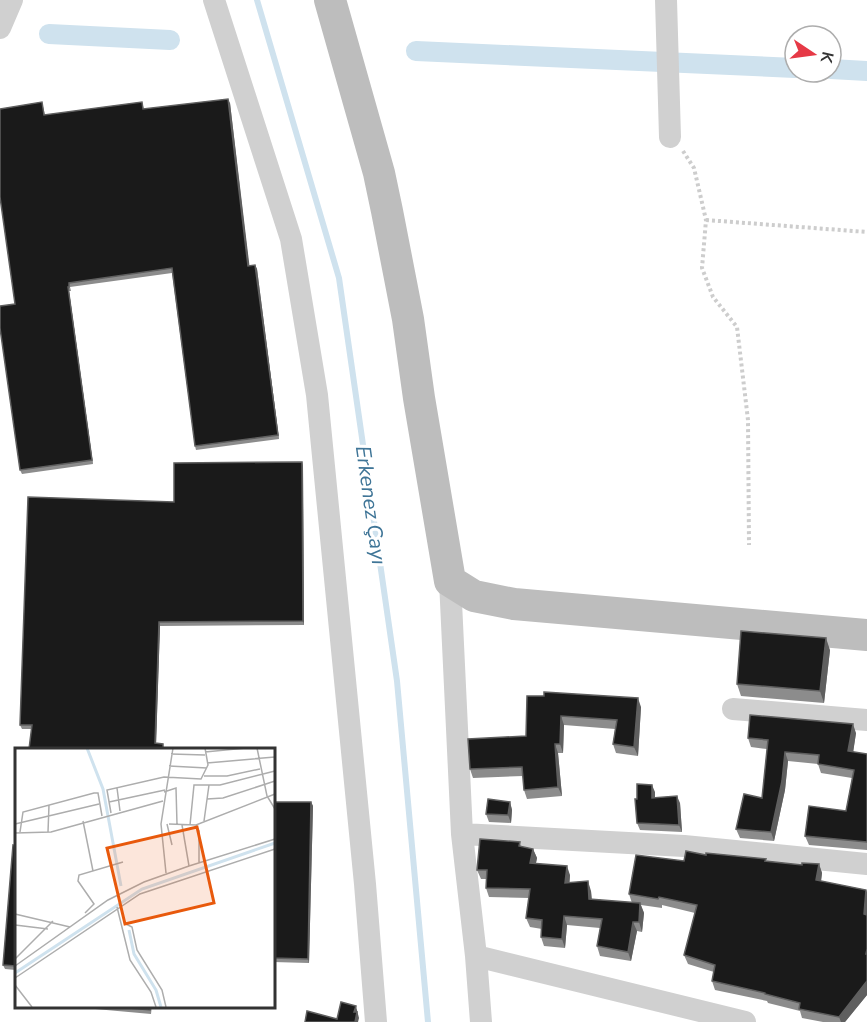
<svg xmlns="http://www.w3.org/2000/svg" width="867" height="1022" font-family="'Nunito Sans',sans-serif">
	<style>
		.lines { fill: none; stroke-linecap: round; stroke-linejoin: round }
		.stream { stroke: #cfe2ee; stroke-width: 6 }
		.canal { stroke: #cfe2ee; stroke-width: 20 }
		.path { stroke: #cdcdcd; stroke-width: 4; stroke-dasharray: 3 3; stroke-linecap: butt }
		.street { stroke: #d0d0d0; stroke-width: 22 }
		.secondary { stroke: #bdbdbd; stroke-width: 32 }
		.wall { fill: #8c8c8c }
		.shaded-wall { fill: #5f5f5f }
		.building { fill: #1a1a1a; stroke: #5f5f5f; stroke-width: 1.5 }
		.labels { text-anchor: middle; stroke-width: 6; stroke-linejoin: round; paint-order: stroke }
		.water-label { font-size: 21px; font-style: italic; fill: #3f7597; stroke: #fff }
		.inset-river { fill: none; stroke: #cfe2ee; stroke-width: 3 }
		.inset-road { fill: none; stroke: #adadad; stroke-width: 1.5 }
		.view { fill: #e8590c; fill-opacity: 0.15; stroke: #e8590c; stroke-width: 3 }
		.inset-edge { fill: none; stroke: #333; stroke-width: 3 }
	</style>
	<rect width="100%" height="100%" fill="#fff"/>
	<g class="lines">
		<path class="stream" d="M257 0 339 278 397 681 428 1022"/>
		<path class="canal" d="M49 34 170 40
			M416 51 795 68
			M831 69 867 71"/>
		<path class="path" d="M683 151 694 168 706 220 702 268 713 297 737 327 748 420 749 545
			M706 220 867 232"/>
		<path class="street" d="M214 0 291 239 317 395 365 884 376 1022
			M666 0 670 137
			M0 28 12 0
			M450 581 462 834
			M733 709 867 720
			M476 956 745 1022
			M481 1022 476 956 462 834 684 846 867 864"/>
		<path class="secondary" d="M330 0 379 173 387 211 408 319 419 398 450 581 474 596 514 604 867 635"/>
	</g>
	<path class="wall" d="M42 102 45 115 143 106 144 109 230 103 249 266 255 265 257 269 279 439 196 450 195 446 172 273 70 287 71 291H69L93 464 22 474 20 470 15 304Z
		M302 462 303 466 304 625 160 626 156 743 165 748 31 729H22L20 725 174 502Z
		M830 650 824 703 741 696 737 684Z
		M527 696 641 707 638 756 616 753 613 744 615 729 564 725 563 753H558L562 796 527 799 524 790 523 776 473 778 470 769 526 736Z
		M856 733 853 752 867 754V850L809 845 805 836 846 811 852 778 821 773 818 764 788 761 785 790 774 841 740 838 736 829 762 798 767 749 751 747 748 738Z
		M655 792V798L680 803 682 832 640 830 637 823Z
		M273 802H311L313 806 309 963 273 962Z
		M510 802 512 810 511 823 489 822 486 814Z
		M520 842 521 847 533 849 537 858 536 863 570 875 569 883 591 891 592 899 632 903 629 894 684 861 706 855 766 859V861L802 865 819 864 822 873 821 881 866 890 867 995 845 1022H823L802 1018 800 1011 768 1003 767 1001 715 990 712 981 714 972 688 964 684 955 695 913 662 905V908L641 905 644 913 642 932 637 931 631 961 600 956 597 946 600 928 567 925 565 948 544 946 541 937 542 929 530 927 526 918 529 898 489 897 486 888V879H481L477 870Z
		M16 846V970L5 969 3 965Z
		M83 1005H152L151 1014 84 1008Z"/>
	<path class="shaded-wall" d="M228 99 230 103 250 270 248 266Z
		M255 265 257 269 279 439 278 435Z
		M68 287 69 291 93 464 92 460Z
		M302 462 303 466 304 625 303 621Z
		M159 622 160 626 156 747 155 743Z
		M826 638 830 650 824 703 820 691Z
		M638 698 641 707 638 756 634 747Z
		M561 716 564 725 563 753 560 744Z
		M853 724 856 733 852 760 848 751Z
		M555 744 558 753 562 796 558 787Z
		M785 752 788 761 785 790 774 841 771 832Z
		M652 785 655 792V805L652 798Z
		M677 796 680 803 682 832 679 825Z
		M311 802 313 806 309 963 308 959Z
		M510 802 512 810 511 823 508 815Z
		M533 849 537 858 534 872 530 863Z
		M819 864 822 873 820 889 816 880Z
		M567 866 570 875 569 892 565 883Z
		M588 881 591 891 592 908 589 899Z
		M866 890 867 892V923L864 914Z
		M640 903 644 913 642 932 639 922Z
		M564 916 567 925 565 948 562 939Z
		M633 922 637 931 631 961 628 952Z
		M867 981V995L845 1022H841L839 1017Z
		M356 1006 359 1018 358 1022H355L354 1012Z"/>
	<path class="building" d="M228 99 248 266 255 265 278 435 195 446 172 268 69 283V287H68L92 460 20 470 0 328V306L15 304 0 197V109L42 102 44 115 142 102 143 109Z
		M302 462 303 621 159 622 155 743 163 744V749H29L32 725H20L28 497 174 502V463Z
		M741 631 826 638 820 691 737 684Z
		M544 692 638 698 634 747 613 744 617 720 561 716 560 744H555L558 787 524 790 522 767 470 769 468 739 526 736 527 696H544Z
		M750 715 853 724 848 751 867 754V842L805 836 809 806 846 811 854 770 818 764 819 755 785 752 782 781 771 832 736 829 744 794 762 798 768 740 748 738Z
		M637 784 652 785V798L677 796 679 825 637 823 635 799H637Z
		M488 799 510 802 508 815 486 814Z
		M273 802H311L308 959 273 958Z
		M480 839 520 842 519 846 533 849 530 863 567 866 565 883 588 881 589 899 640 903 639 922H633L628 952 597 946 602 919 564 916 562 939 541 937 542 920 526 918 530 889 486 888 487 870H477Z
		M13 845 16 846V966L3 965Z
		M686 851 706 855V853L766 859 765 861 802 865V863L819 864 816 880 866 890 864 914 867 915V949L866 954H867V981L839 1017 799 1009 800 1003 765 994V993L712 981 715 965 684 955 697 905 659 897 658 899 629 894 636 855 684 861Z
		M341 1002 356 1006 354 1012H357L355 1022H305L307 1011 337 1019Z
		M96 1005H150V1010Z"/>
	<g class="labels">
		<g class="water-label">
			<text transform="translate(371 505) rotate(82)" y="7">Erkenez Çayı</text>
		</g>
	</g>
	<g transform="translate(15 748)">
		<rect width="260" height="260" fill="#fff"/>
		<path class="inset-river" d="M72 0 88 41 106 138M114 182 119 206 141 242 146 259M0 225 127 141 260 95"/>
		<path class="inset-road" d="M242 0 252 48 260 61M190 4 231 0M156 6 190 7M192 15 260 9M154 18 192 20M189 28H212L245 21M102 40 105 63M149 44 161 40 162 76M192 51 208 50 260 33M94 54 150 42M96 65 92 42 149 29 186 31 193 17 190 0M68 73 78 123M189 73 194 37M0 76 84 56M152 76 157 97M154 76 181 77 260 46M167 77 174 118 260 91M175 77 179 37H205L260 23M181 77 184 83V115M5 84 8 64 79 45H83L87 68M33 84 34 57M0 85 36 84 148 53M151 125 146 76 158 0M102 159 115 212 136 244 141 259M70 165 79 156 63 133 64 127 108 114M0 166 55 179M109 175 117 179 122 202 147 242 151 259M0 177 33 181M0 211 38 173M0 218 93 152 129 134 174 118M0 230 125 146 260 101M0 237 17 259"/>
		<path class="view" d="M182 79 199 155 110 176 92 100Z"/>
		<rect width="260" height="260" class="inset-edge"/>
	</g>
	<g transform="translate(813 54) rotate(103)"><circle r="28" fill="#ffffff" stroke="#adadad" stroke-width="1.5"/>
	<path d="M0-4.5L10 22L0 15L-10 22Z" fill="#e63946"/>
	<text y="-9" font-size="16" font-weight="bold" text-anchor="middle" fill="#333333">K</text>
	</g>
</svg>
